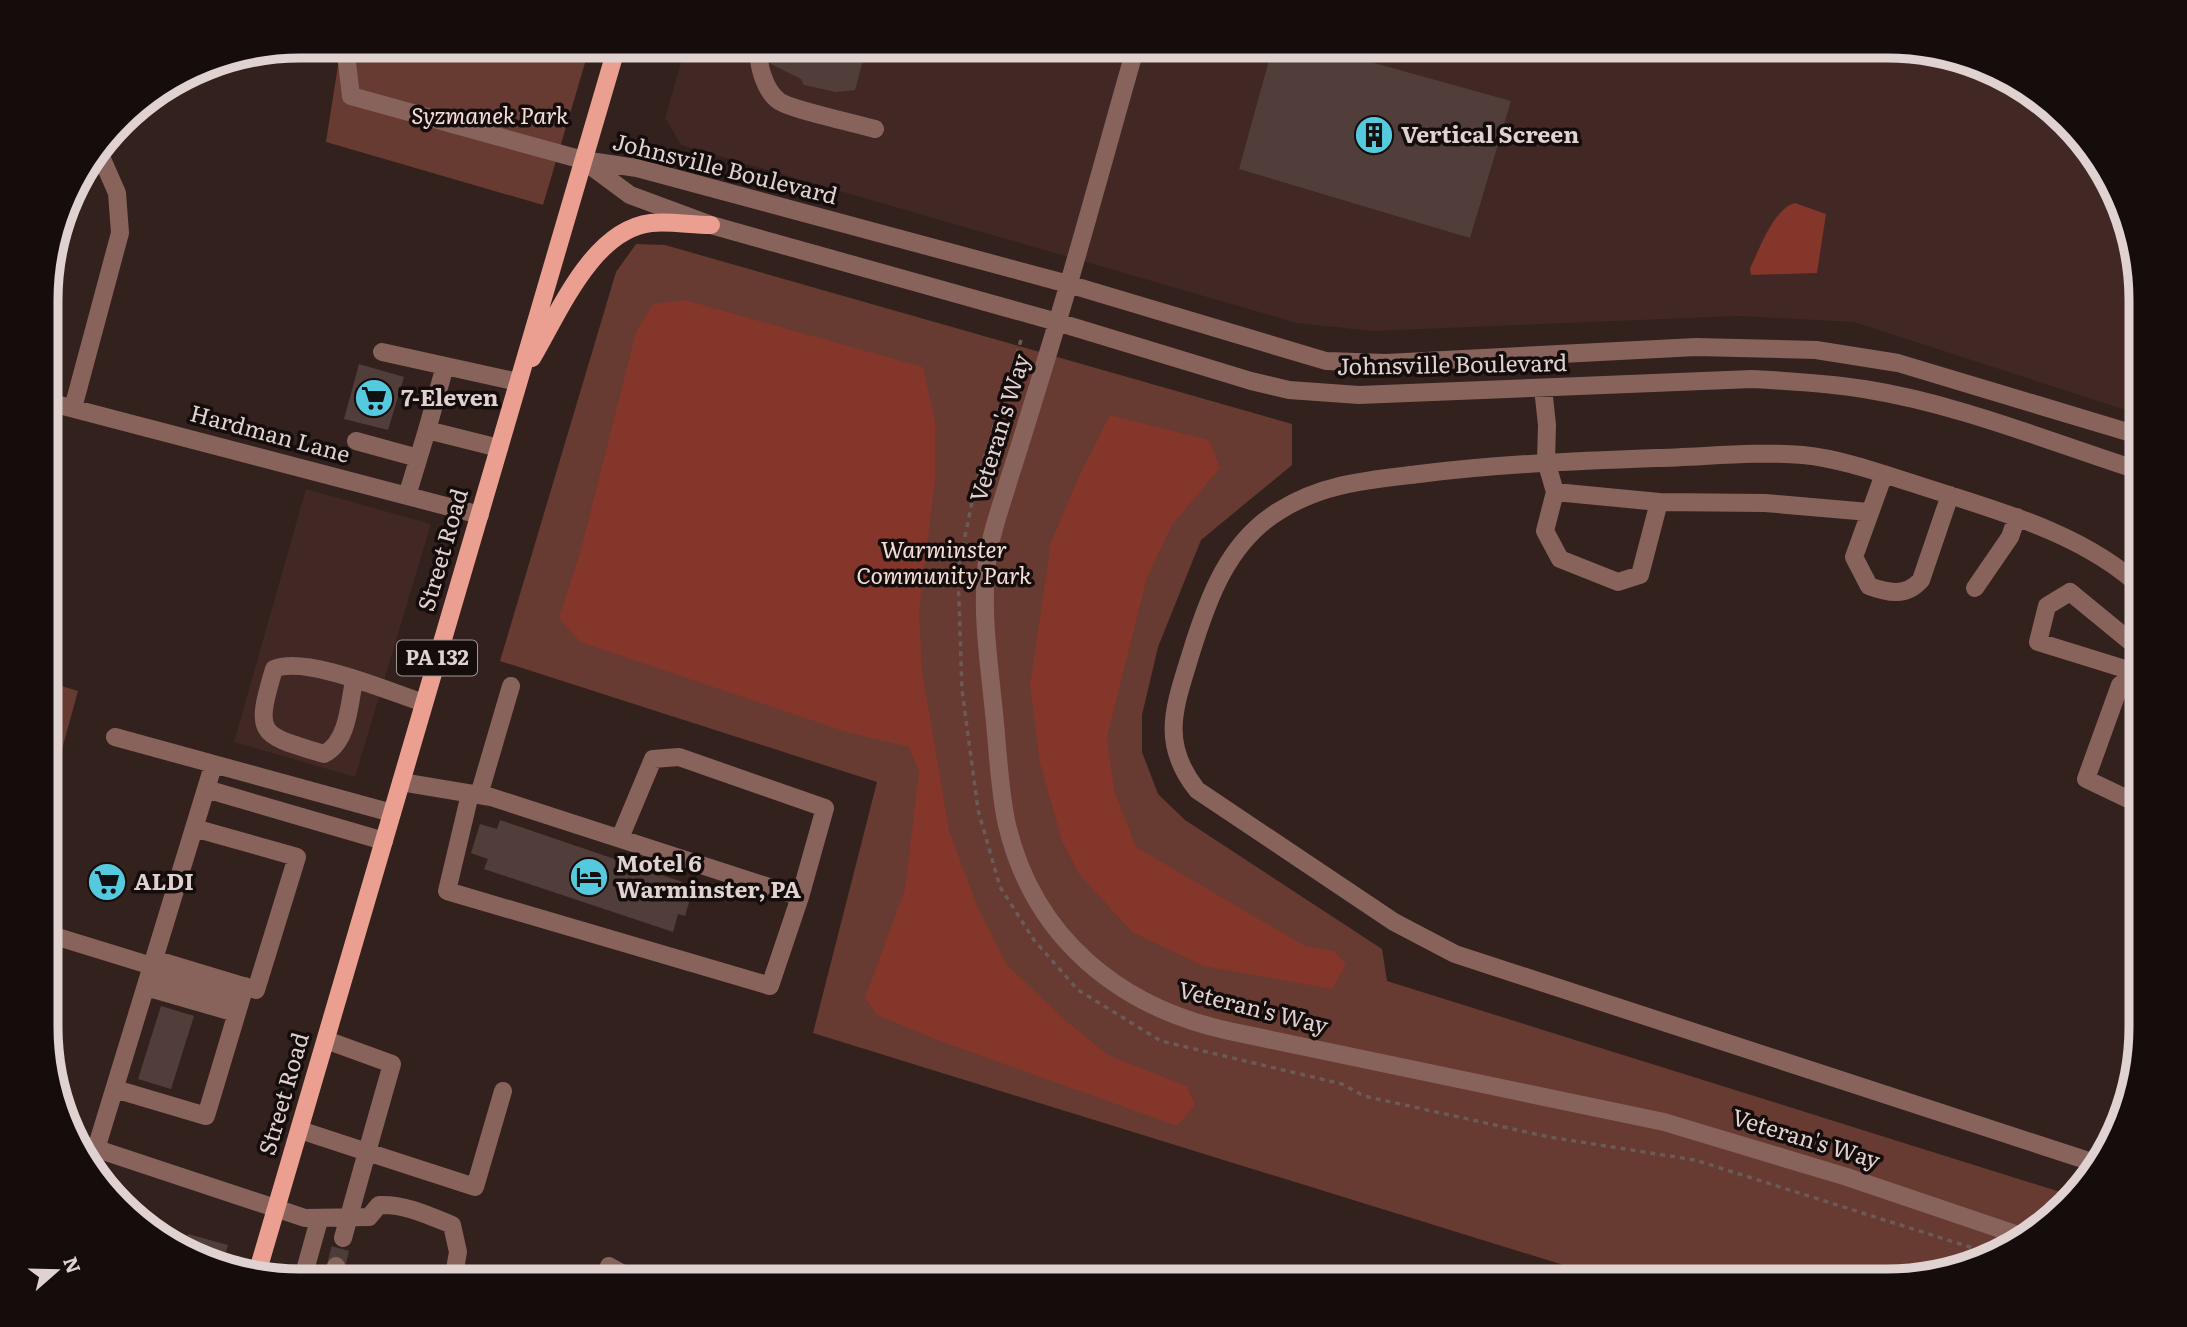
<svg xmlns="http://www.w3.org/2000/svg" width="2187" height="1327" font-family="Literata,serif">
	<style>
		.built { fill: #412824 }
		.green { fill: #673a32 }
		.water { fill: #833629 }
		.building { fill: #513e3a }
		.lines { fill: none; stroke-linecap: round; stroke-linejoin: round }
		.minor-tunnel { stroke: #4d3c39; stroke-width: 18; stroke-dasharray: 18 9; stroke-linecap: butt }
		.path { stroke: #6b5b58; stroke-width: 3.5; stroke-dasharray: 5 5; stroke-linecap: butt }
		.minor { stroke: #88635c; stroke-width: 18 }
		.major { stroke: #eb9f90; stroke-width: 18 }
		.labels { text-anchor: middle; stroke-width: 7; stroke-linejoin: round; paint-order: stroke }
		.shield { fill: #150d0c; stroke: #a29795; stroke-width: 2 }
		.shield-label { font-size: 21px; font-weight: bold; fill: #dfd2d0 }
		.park-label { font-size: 23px; font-style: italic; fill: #f5ddd8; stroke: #150d0c }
		.poi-label { font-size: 23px; font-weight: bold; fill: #dfd2d0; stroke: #150d0c; text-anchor: start }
		.street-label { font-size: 23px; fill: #dfd2d0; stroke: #150d0c }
		.rim { fill: none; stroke: #dfd2d0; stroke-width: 9 }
	</style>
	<rect width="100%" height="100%" fill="#33211e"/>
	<path class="built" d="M686 46H1887L2015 80 2107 172 2141 283V415L1854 322 1738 316 1372 331 1297 323 681 145 665 118Z
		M306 489 431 524 355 777 234 742Z"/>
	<path class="green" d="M341 46H590L543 205 326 142Z
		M636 244 665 245 1292 424V465L1201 540 1158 647 1142 715V752L1158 794 1185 820 1382 949 1387 981 2067 1194 2015 1247 1903 1281H1615L813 1033 877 782 500 661 616 272Z
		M48 682 78 691 48 800Z"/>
	<path class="water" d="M1795 203 1826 214 1817 273 1751 275 1750 268C1760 249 1773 209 1795 203Z
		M685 300 923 367 935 422V481L919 611 922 671 949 830 977 906 1007 965 1065 1020 1108 1055 1187 1086 1195 1105 1177 1126 940 1041 877 1015 865 998 905 889 919 771 909 747 846 732 580 642 559 618 581 549 636 332 653 304Z
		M1110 415 1209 440 1220 468 1172 525 1147 578 1107 737 1114 790 1136 847 1305 946 1334 951 1346 964 1332 989 1203 966 1132 932 1079 874 1062 841 1040 763 1030 685 1051 542 1080 474Z"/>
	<path class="building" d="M772 46H867L855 90 836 92 804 85 801 79 771 64Z
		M1273 46H1313L1511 101 1470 238 1239 169Z
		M359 364 404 377 388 430 344 419Z
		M500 820 694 886 685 916 678 914 673 932 484 869 488 859 471 853 480 824 497 829Z
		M161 1006 194 1016 171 1089 138 1079Z
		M188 1234 228 1245 223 1261 184 1250Z"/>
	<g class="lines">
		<path class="minor-tunnel" d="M336 1266 343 1238"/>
		<path class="path" d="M1021 340 975 487 958 571 962 690 978 810 1000 887 1034 940 1078 990 1161 1041 1342 1084 1364 1096 1549 1137 1695 1160 1992 1254"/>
		<path class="minor" d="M345 46 351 96 583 160 637 168 1068 284 1326 361 1386 363 1696 347 1816 350 1898 363 2141 436
			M761 46C755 61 765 91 779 101 789 109 858 124 875 129
			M1136 46C1107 147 1080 249 1049 350 1036 393 1023 436 1009 479 1002 504 992 529 988 555 980 607 989 661 994 713 998 749 999 789 1007 825 1034 938 1119 1007 1229 1031L1664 1122 1847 1177 2024 1237
			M584 161 630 195 711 225 1057 322 1251 381 1289 390 1359 395 1752 379C1790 381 1827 383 1864 389 1959 404 2050 442 2141 471
			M382 352 518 382
			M445 366 427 430 499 448
			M1543 388 1547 425 1546 461 1555 492 1545 531 1560 559 1618 582 1640 575 1659 502 1555 492
			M48 402 480 515
			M73 408 120 233 117 193 99 152
			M356 441 418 458
			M1884 474 1854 557 1869 586C1888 593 1906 597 1921 580L1950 495
			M407 496 427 430
			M1659 502 1765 503 1869 512
			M1975 588 2010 537 2017 517
			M2138 673 2137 647 2070 592 2047 606 2038 642 2138 673H2141
			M2138 673 2120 685 2086 779 2132 801 2141 795
			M354 681C349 705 348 742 324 754 259 734 254 736 274 669 305 655 390 692 424 703
			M115 737 392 813
			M401 782 491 797 800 897 770 986 447 891 470 794
			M206 789 384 841
			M479 795 511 686
			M620 838 653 759 679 757 825 808 800 897
			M48 934 152 966
			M154 959 256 990 297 857 194 828
			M150 973 240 999
			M146 987 236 1013
			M115 1089 206 1116 245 986
			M300 1130 367 1152 392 1064 326 1040
			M79 1143 305 1218 369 1217 379 1205C405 1204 428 1215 452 1225L458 1252 453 1281
			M96 1149 213 766
			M2098 1164 1455 954 1394 922 1197 790C1159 742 1175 706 1191 653 1208 598 1228 542 1279 511 1323 483 1369 480 1419 474 1499 464 1576 461 1656 458 1704 457 1755 451 1803 455 1843 459 1883 474 1921 486 1998 511 2081 532 2141 587
			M343 1238 367 1152 475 1187 503 1091
			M609 1266 636 1281
			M302 1281 319 1220
			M331 1281 336 1266"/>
		<path class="major" d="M532 358C559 313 592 230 651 223 670 221 691 225 711 225
			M258 1270 617 46"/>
	</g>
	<defs>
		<g id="building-disc" transform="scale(2.0125)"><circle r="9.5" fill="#55cadf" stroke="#150d0c"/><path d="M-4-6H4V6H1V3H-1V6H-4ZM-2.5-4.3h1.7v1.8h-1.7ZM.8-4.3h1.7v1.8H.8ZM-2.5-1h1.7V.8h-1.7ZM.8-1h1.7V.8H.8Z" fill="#111"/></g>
		<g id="supermarket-disc" transform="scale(2.0125)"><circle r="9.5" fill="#55cadf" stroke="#150d0c"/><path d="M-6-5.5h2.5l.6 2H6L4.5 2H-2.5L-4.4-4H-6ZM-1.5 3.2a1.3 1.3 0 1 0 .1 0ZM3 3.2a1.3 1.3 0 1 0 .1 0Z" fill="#111"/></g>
		<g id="hotel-disc" transform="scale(2.0125)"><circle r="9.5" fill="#55cadf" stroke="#150d0c"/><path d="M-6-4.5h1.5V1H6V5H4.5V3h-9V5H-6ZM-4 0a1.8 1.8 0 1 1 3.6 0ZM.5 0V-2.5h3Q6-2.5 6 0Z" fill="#111"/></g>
	</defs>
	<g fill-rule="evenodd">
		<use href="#building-disc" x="1374" y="135"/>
		<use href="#supermarket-disc" x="374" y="398"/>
		<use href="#hotel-disc" x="589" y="877"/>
		<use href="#supermarket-disc" x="107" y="882"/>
	</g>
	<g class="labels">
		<rect class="shield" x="397" y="640.5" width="80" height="35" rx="5"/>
		<g class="shield-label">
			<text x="437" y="665">PA 132</text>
		</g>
		<g class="park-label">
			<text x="490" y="124">Syzmanek Park</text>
			<text x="944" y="558">Warminster<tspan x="944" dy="26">Community Park</tspan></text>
		</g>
		<g class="poi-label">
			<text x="1401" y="143">Vertical Screen</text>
			<text x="401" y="406">7-Eleven</text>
			<text x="616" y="872">Motel 6<tspan x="616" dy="26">Warminster, PA</tspan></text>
			<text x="134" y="890">ALDI</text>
		</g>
		<g class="street-label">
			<text transform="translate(725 169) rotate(14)" y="8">Johnsville Boulevard</text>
			<text transform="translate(1452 365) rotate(-1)" y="8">Johnsville Boulevard</text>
			<text transform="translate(1000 428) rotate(-73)" y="8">Veteran's Way</text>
			<text transform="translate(270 434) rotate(15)" y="8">Hardman Lane</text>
			<text transform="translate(443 550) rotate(-74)" y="8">Street Road</text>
			<text transform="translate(1253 1008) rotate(14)" y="8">Veteran's Way</text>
			<text transform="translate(284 1094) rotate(-74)" y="8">Street Road</text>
			<text transform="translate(1806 1139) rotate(17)" y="8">Veteran's Way</text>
		</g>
	</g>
	<path d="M0 0H2187V1327H0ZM300 58H1887A242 242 0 0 1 2129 300V1027A242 242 0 0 1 1887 1269H300A242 242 0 0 1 58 1027V300A242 242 0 0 1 300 58Z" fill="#150d0c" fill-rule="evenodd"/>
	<path class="rim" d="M300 58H1887A242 242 0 0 1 2129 300V1027A242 242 0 0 1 1887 1269H300A242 242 0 0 1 58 1027V300A242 242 0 0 1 300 58Z"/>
	<g transform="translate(56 1271) rotate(70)" stroke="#150d0c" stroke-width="5" paint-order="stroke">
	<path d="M0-5L12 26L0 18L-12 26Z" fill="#dfd2d0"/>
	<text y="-10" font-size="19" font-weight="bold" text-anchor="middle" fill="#dfd2d0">N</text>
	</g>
</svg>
